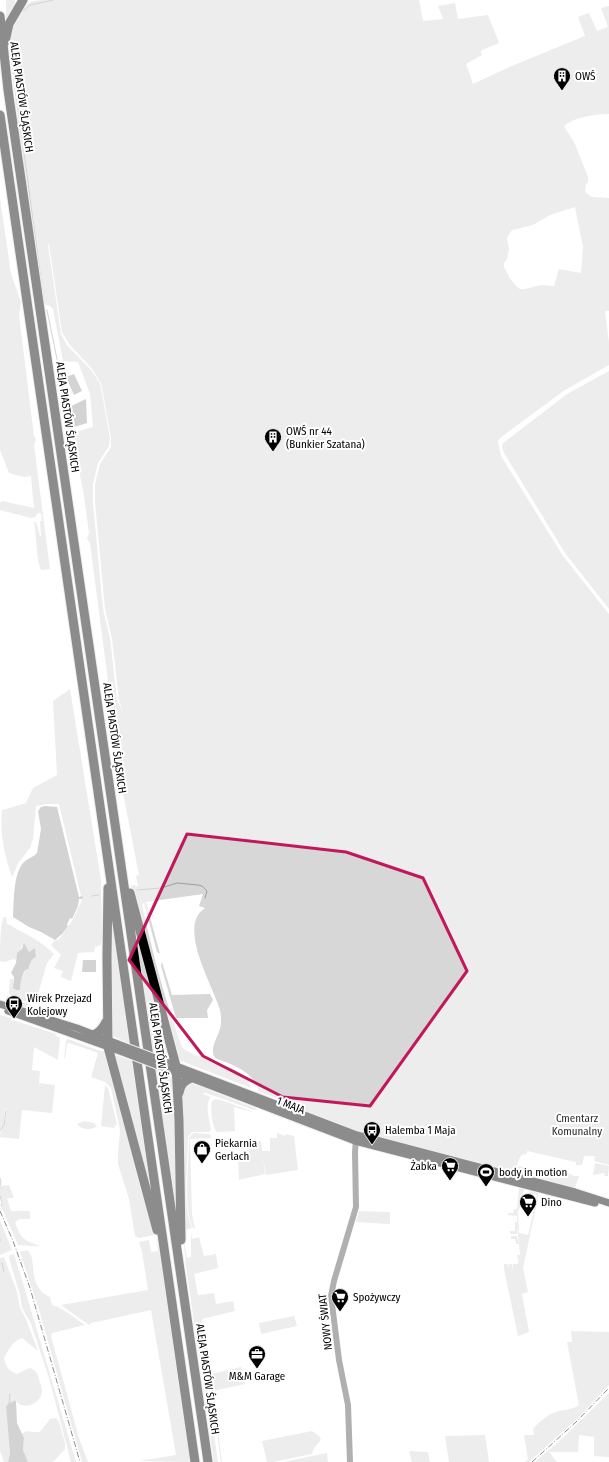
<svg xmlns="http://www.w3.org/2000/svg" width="609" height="1462" font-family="'Fira Sans Condensed',sans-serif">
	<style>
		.green { fill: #d7d7d7; fill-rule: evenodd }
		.water { fill: #9e9e9e }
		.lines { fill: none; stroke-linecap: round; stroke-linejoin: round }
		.stream { stroke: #9e9e9e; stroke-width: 1 }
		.major-casing { stroke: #dbdbdb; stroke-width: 9 }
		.highway-casing { stroke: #dbdbdb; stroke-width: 11 }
		.minor { stroke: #505050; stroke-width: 6 }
		.major { stroke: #000; stroke-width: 7 }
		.highway { stroke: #000; stroke-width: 9 }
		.rail { stroke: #000; stroke-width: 1; stroke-dasharray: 6 2 1 2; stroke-linecap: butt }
		.major-bridge-casing { stroke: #dbdbdb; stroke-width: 9; stroke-linecap: butt }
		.major-bridge { stroke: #000; stroke-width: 7 }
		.marked { fill: none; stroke: #c2185b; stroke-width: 3; stroke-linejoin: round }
		.labels { text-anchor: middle; stroke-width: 4; stroke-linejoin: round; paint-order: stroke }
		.poi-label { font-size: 11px; fill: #000; stroke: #fff; text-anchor: start }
		.street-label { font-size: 11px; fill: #000; stroke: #fff }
		.park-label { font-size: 11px; fill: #2e2e2e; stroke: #fff }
	</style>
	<rect width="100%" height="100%" fill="#fff"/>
	<path class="green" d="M6 0H15V4L6 22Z
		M43 0H419L423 21 443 19 438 6 455 3 458 19 488 15 499 43 482 50 481 52 482 55 466 64 473 84 507 68 585 36 578 17 589 13 597 31 608 27 601 8 609 6V114C596 114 574 117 564 126L575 144 588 177V182L586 184 585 192 592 197 609 198V311H605L609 343V365L565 390 500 438 498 442 501 456 563 556 609 614V1165L594 1161 595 1156H584L582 1165H576V1162L527 1151V1154C519 1154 519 1160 517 1166L524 1167 523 1170 550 1177 551 1174 563 1177 568 1173 574 1176H579L576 1185 574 1189 363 1134 302 1111 284 1101V1099L279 1097 278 1099 259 1091C253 1071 233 1065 215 1058 208 1047 221 1034 221 1023 221 1019 221 1014 220 1010 214 988 177 927 204 909L205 908 199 906 203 894 146 902 160 954 157 952 144 903 142 904C152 952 165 1000 182 1047 195 1061 249 1065 251 1088L176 1059 131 885 138 886 136 876 139 875 122 788 90 543 87 539 89 533 84 496 73 439 69 436 68 434 93 427 90 394 78 362 63 361 53 309 50 306 43 304 18 122 9 46V38L14 20 22 8 32 1ZM575 207 583 247 581 273 559 269 554 286 541 285 525 289H520L516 286 509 277 504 267V263L507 259 509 249 507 238 512 230 533 225 550 215ZM49 244 62 332 69 344 92 369 101 383 111 438V447L100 464 95 484V502L105 609 112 639 119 700 123 712 117 700 110 638 103 609 93 503V484L98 463 109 446 110 438 100 383 91 370 67 345 61 334 48 245Z
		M0 198 11 274 21 302 19 315 34 436 36 440 34 445 50 569 41 570 38 561 35 527 34 522H36L40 536H41L40 521H42L41 513H38L35 517 31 518 0 510V503L2 501 34 508 31 476 24 477 9 473 0 450Z
		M609 371V609L565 553 504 453 502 447 503 443 567 394Z
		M70 689 101 880 102 939 101 945 95 947 94 952 78 953 71 981 61 977 63 971 54 968 61 955 51 945 54 941 59 939 72 921 82 900 59 804H46L36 806 33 839 30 848 19 862 12 877C4 853 0 835 2 810L26 803 33 788 57 775 53 701Z
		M111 909 130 1044 109 1034Z
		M4 917H6L7 924C12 925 14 928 18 930 31 936 44 944 54 954L47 963 36 1001C28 1002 15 1001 9 994L10 979H13V984H20L25 970 30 967C31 962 31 959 36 957L35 948 29 952 22 945C22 951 17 954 16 960L13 959 5 962 0 961C0 951 0 923 4 917Z
		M133 920 170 1057 163 1056 153 1052Z
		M162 962 172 995 210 994 213 1000 207 1010 208 1018H176L161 966Z
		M7 996C14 1002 29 1001 34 1008L31 1010 5 1001Z
		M0 1015 11 1018V1020L19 1022 56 1034 57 1037 60 1038 58 1060 34 1047 32 1070 40 1071 39 1083 55 1085 52 1113 22 1110 19 1139 0 1137C0 1128 10 1118 5 1108L4 1125 0 1130Z
		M68 1039 104 1052 107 1055 155 1235 139 1238 135 1236 129 1199 118 1164V1155L120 1130 111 1088 105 1082 91 1077 98 1053 69 1043 67 1044 65 1058H64L66 1040Z
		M113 1055H115L133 1061 154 1203Z
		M155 1069 175 1080 176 1208 175 1207Z
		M191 1083 257 1109 254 1110 206 1093H203V1094L211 1097C204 1104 210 1121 211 1130L209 1132H192L188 1137C188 1160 182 1208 192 1228L185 1230 182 1092 183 1088Z
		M105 1085 108 1088 117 1124 114 1128 101 1126Z
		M216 1099 221 1100 256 1113 234 1107 235 1131 217 1132C212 1129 210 1107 212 1101Z
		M84 1121 94 1123 97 1126C90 1131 82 1130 77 1124Z
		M194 1133 210 1134 211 1138 190 1139 192 1215 195 1228H193C183 1209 189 1160 189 1138L191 1135Z
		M277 1133 285 1136 286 1134 294 1136 298 1170 266 1175 262 1151H270V1138H277Z
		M248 1141H261L265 1174 239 1180 238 1159 246 1158 249 1156Z
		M595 1163 609 1166 608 1176H605L604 1173 593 1175Z
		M9 1185 14 1198H7L11 1211H30V1219H20L15 1222C21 1239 23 1240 40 1246 34 1247 23 1245 18 1245L1 1206 3 1203 0 1196V1186Z
		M519 1188 524 1189 521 1201H520L519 1204H521L518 1212 519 1233 528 1235 529 1232 537 1195 529 1193V1191L539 1193 523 1268 528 1292 522 1294 529 1332 518 1336 504 1269V1264H508V1269L509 1264H512V1269L513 1264H518V1261H521L518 1260 517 1255H520L519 1244H516L515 1239H511V1236H517L519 1244 517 1226V1234H510V1231H515V1222H517V1216L508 1215V1213H513L514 1209H517Z
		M359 1211 390 1212V1224L356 1222Z
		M0 1220 12 1250 0 1255Z
		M191 1233 192 1239 199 1237 204 1256 216 1254 218 1268 194 1274 198 1295 214 1293 216 1304 233 1301 235 1311 202 1319 211 1374 241 1367 245 1384 213 1391 222 1462H221L206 1351 205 1349 202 1350 218 1462H214L186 1266 183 1234 187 1258 191 1257Z
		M156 1235 162 1267 191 1462 140 1461 176 1455 151 1310 91 1323 89 1325 61 1305 148 1290 142 1252 139 1242 149 1240 151 1252 158 1251Z
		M27 1250C39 1259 25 1285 50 1297L52 1305C62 1307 76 1319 85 1325L52 1333 51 1336 79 1438 88 1462H82L39 1310 20 1252Z
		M14 1254 23 1283 76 1462H71L49 1378 31 1324 22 1308 20 1295 9 1258 10 1255Z
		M4 1257 17 1292 20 1308 26 1319 38 1351 22 1338C13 1341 8 1350 4 1358 6 1366 8 1371 17 1374L30 1368C36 1370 38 1374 39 1380 41 1384 42 1388 42 1392 40 1404 24 1411 16 1401L6 1407 10 1454 8 1462H4L0 1451V1258Z
		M294 1316 297 1326 261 1334 259 1323Z
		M571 1331 609 1332V1385L580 1416 529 1462H525L528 1459 524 1435H534L533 1429C537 1424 545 1417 551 1414 560 1409 571 1411 579 1405L567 1342H572Z
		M609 1393V1457L594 1456V1437L579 1435 578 1452H549L557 1462H535L566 1435Z
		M55 1418 57 1419 59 1422 65 1443V1449L53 1462H28L23 1450 24 1438 22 1434 24 1432C30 1430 34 1433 40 1432L50 1419Z
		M312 1431 319 1436 321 1440 314 1448 312 1454 273 1462H267L262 1441Z
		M485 1435 489 1462H449L445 1436Z
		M409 1451 428 1452 430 1462H412Z
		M327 1453 328 1462H283Z"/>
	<path class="water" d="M74 374 82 391 74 395 66 377Z
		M86 399 87 423 74 427 69 407Z
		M45 806 57 807 79 897 82 896 83 897 82 899H79L78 906 72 919 70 918 67 925 68 926 62 934 55 940 41 932 29 927 13 917C14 902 13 873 24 862 28 858 34 857 37 853L41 829 38 811 41 807Z
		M24 943 29 952 35 948 36 957C30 959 31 965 28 969L25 970C22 975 20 984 20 990H16L13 988 14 977 11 973 16 963 17 953 22 949Z
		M83 960H96V972H82Z
		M14 1401H16L17 1423 24 1438 23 1450 28 1462H8L10 1454 6 1407 8 1404Z"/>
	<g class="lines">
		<path class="stream" d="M22 12 30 5 53 0
			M10 38 13 70 44 303
			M47 310 66 403
			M137 890 161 888 177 883 198 885 202 886 207 891 205 898
			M92 896 99 895
			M0 1131 4 1125 6 1111
			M0 1178 1 1182 0 1186
			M0 1196 2 1203 1 1206
			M0 1239V1242
			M2 1263 4 1272
			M9 1404 10 1394"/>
		<g class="major-casing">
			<path id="major" d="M0 1004 77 1028 118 1044
				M8 1011 117 1050
				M166 1062 357 1135 575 1192 609 1203
				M167 1069 355 1141 595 1203"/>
		</g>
		<g class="highway-casing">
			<path id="highway" d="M0 16 8 90 208 1462
				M5 42 9 24 23 0
				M0 115 195 1462
				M108 888 107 957 108 1047 157 1230
				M130 893 176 1066 179 1120 181 1240
				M93 1035C100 1033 103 1028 106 1022
				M179 1093C181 1084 183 1082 191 1078"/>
		</g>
		<path class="minor" d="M350 1462 348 1405 339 1360 331 1296 334 1281 356 1207 355 1153 356 1137"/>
		<use href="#major" class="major"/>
		<use href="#highway" class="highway"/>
		<path class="rail" d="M0 1211 13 1241 30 1288 80 1462
			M532 1462 576 1422 609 1388"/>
		<g class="major-bridge-casing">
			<path id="major-bridge" d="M118 1044 166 1062
				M117 1050 167 1069"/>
		</g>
		<use href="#major-bridge" class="major-bridge"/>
	</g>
	<path d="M0 0H609V1462H0ZM187 834 346 852 423 878 467 971 370 1106 283 1097 203 1056 129 960Z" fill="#fff" fill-opacity=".55" fill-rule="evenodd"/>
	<path class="marked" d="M187 834 346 852 423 878 467 971 370 1106 283 1097 203 1056 129 960Z"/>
	<defs>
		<g id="building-pin" transform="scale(0.9)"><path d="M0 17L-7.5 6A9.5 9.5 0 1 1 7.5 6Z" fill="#000" stroke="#fff"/><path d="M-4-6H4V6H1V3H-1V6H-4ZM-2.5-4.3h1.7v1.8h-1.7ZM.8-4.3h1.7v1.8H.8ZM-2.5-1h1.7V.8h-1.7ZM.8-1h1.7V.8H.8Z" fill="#fff"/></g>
		<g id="bus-pin" transform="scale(0.9)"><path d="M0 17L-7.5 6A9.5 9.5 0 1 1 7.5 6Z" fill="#000" stroke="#fff"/><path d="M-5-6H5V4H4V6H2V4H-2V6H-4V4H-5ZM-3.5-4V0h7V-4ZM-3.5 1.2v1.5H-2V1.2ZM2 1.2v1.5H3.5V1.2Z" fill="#fff"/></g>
		<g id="shop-pin" transform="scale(0.9)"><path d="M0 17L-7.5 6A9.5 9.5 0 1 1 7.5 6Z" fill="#000" stroke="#fff"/><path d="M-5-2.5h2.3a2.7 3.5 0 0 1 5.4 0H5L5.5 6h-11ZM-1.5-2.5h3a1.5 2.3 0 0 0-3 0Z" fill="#fff"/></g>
		<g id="supermarket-pin" transform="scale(0.9)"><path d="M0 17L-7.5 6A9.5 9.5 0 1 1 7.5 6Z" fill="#000" stroke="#fff"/><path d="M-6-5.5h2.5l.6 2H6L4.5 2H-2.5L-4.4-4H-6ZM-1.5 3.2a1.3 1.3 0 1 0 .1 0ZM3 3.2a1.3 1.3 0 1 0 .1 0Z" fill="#fff"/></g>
		<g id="stadium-pin" transform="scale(0.9)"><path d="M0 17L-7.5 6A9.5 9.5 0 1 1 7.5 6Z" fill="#000" stroke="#fff"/><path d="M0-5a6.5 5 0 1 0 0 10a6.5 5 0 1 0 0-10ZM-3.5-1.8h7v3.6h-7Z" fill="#fff"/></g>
		<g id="office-pin" transform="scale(0.9)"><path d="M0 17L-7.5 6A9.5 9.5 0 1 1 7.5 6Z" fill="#000" stroke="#fff"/><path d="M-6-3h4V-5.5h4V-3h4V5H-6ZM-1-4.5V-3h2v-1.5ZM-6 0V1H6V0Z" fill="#fff"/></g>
	</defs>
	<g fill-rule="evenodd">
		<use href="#building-pin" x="562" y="76"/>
		<use href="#building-pin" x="273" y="437"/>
		<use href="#bus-pin" x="14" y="1004"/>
		<use href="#bus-pin" x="372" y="1130"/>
		<use href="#shop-pin" x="202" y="1149"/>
		<use href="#supermarket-pin" x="450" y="1166"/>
		<use href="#stadium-pin" x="486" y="1172"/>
		<use href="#supermarket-pin" x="528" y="1202"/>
		<use href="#supermarket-pin" x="340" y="1297"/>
		<use href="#office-pin" x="257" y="1354"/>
	</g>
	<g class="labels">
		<g class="poi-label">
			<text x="575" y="80">OWŚ</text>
			<text x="286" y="435">OWŚ nr 44<tspan x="286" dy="13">(Bunkier Szatana)</tspan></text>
			<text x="27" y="1002">Wirek Przejazd<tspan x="27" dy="13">Kolejowy</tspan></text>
			<text x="385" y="1134">Halemba 1 Maja</text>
			<text x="215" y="1147">Piekarnia<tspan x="215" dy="13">Gerlach</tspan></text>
			<text x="437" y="1170" text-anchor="end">Żabka</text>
			<text x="499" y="1176">body in motion</text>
			<text x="541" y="1206">Dino</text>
			<text x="353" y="1301">Spożywczy</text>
			<text x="257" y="1380" text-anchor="middle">M&amp;M Garage</text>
		</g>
		<g class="street-label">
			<text transform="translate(22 97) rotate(82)" y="4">ALEJA PIASTÓW ŚLĄSKICH</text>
			<text transform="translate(68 417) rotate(82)" y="4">ALEJA PIASTÓW ŚLĄSKICH</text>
			<text transform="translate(115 738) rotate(82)" y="4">ALEJA PIASTÓW ŚLĄSKICH</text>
			<text transform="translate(161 1058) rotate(82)" y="4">ALEJA PIASTÓW ŚLĄSKICH</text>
			<text transform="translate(291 1105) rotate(21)" y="4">1 MAJA</text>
			<text transform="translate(325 1322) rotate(-96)" y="4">NOWY ŚWIAT</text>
			<text transform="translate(208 1379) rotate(82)" y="4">ALEJA PIASTÓW ŚLĄSKICH</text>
		</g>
		<g class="park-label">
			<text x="577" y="1122">Cmentarz<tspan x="577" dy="13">Komunalny</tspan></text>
		</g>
	</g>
</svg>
